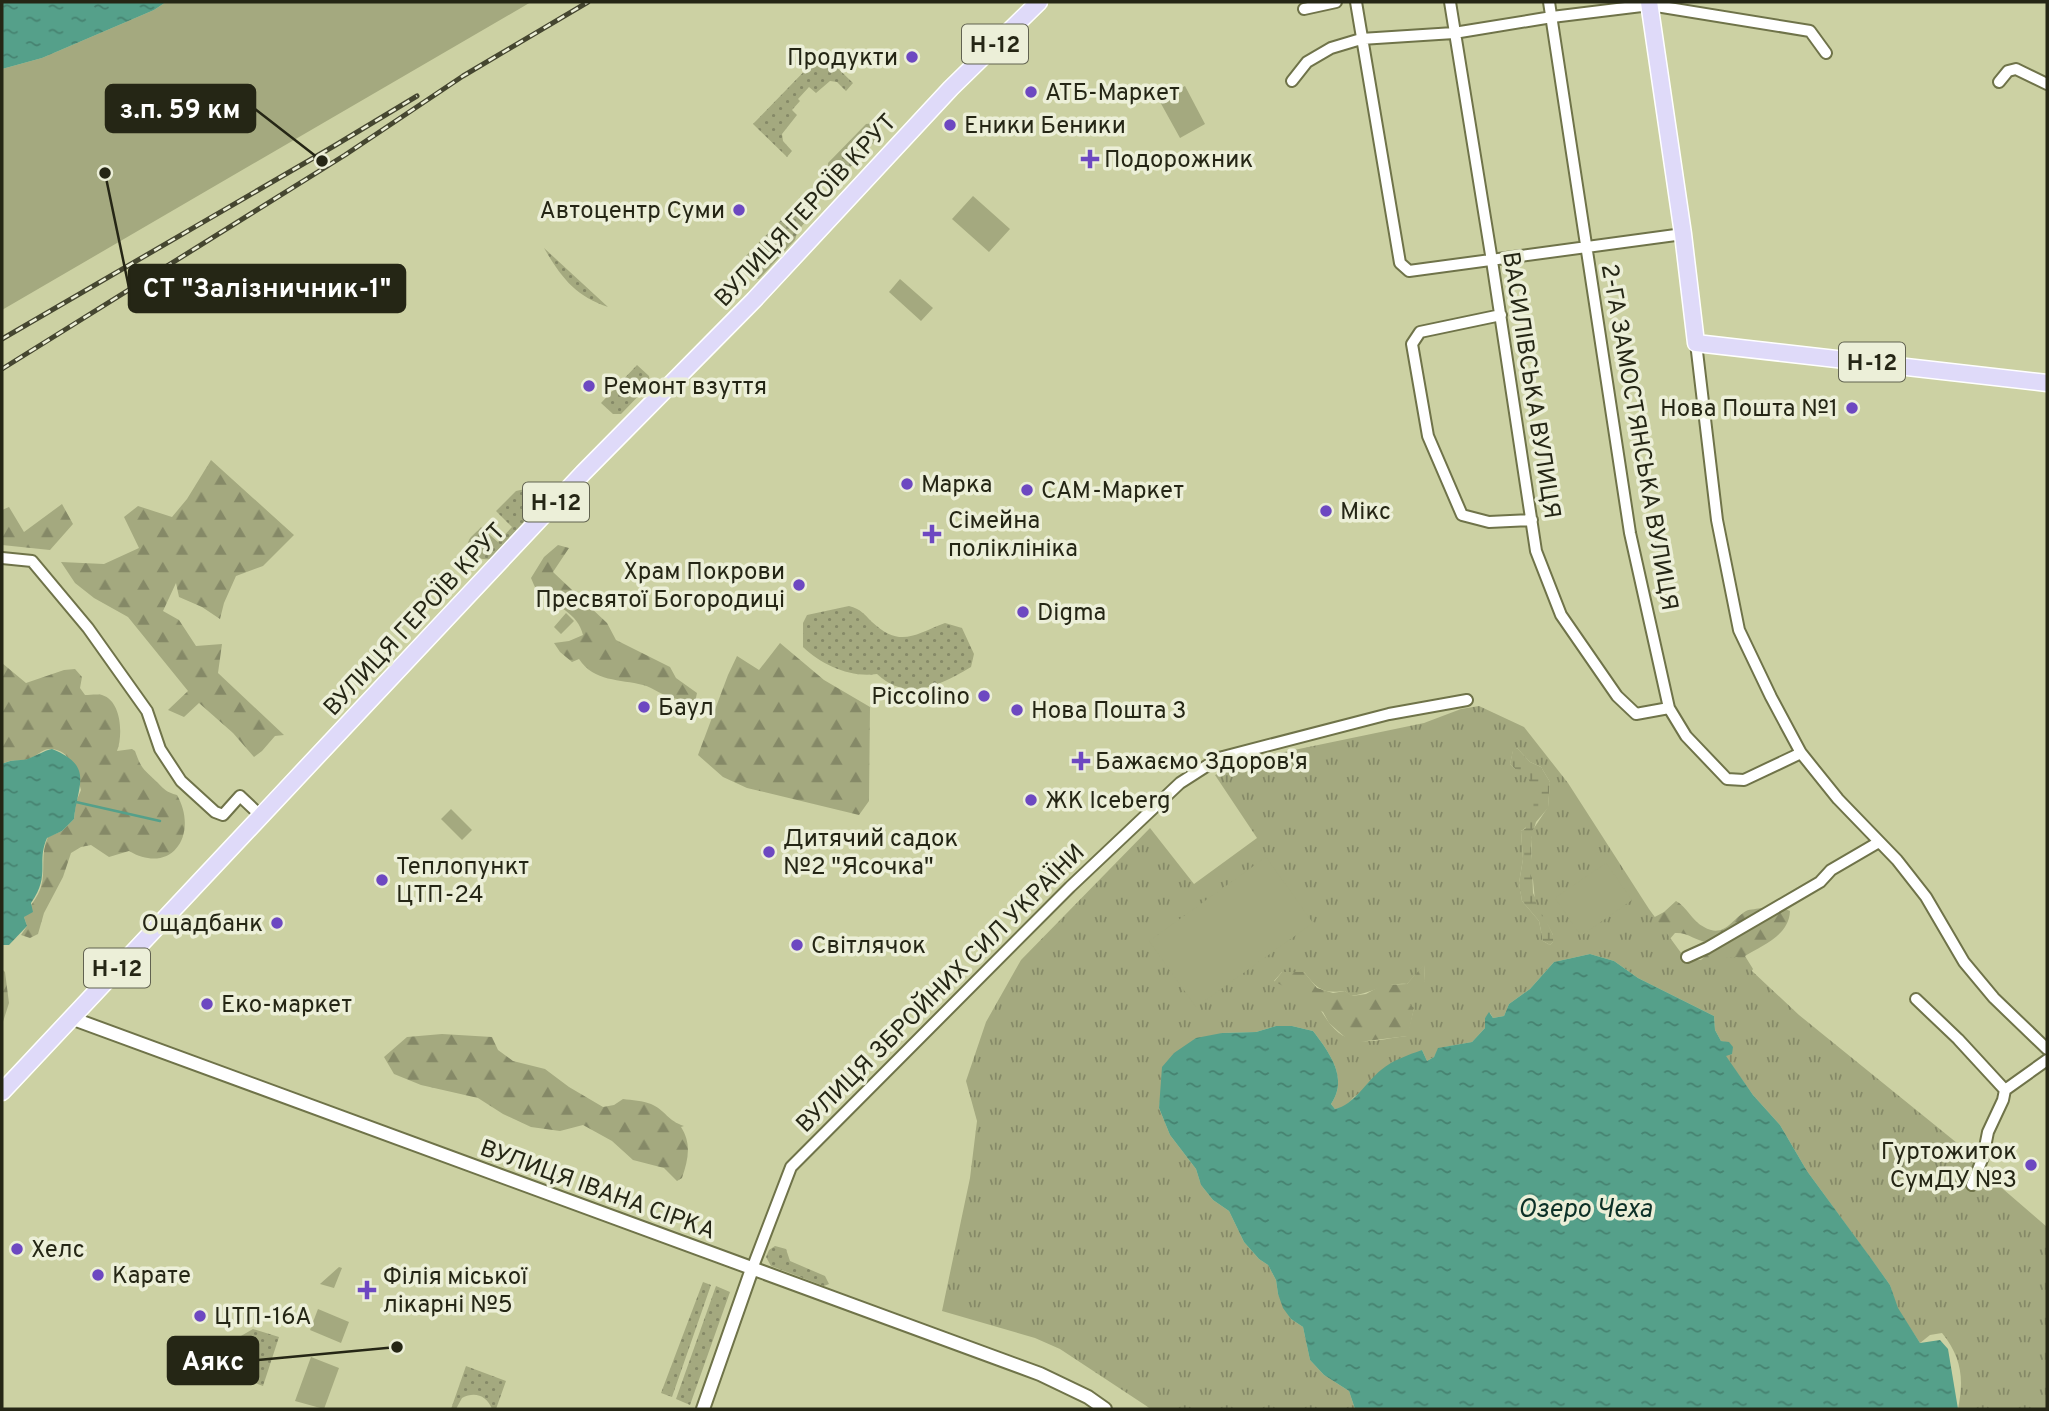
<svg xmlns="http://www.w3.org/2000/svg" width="2049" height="1411" font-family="Overpass,sans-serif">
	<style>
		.grass { fill: url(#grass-dots) }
		.forest { fill: url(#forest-firs) }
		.wetland { fill: url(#wetland-marsh) }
		.park { fill: url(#park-tufts); fill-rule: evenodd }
		.garden { fill: #a4a97f }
		.water { fill: url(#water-ripples) }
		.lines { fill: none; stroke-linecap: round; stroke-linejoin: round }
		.stream { stroke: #55a08a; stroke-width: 2.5 }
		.minor-casing { stroke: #6f7349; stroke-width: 14 }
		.tertiary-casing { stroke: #6f7349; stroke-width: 16 }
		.primary-casing { stroke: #fff; stroke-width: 19 }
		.minor { stroke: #fff; stroke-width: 10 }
		.tertiary { stroke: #fff; stroke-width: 12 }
		.primary { stroke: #dfdaf9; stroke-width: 16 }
		.rail-casing { stroke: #454630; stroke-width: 5 }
		.rail { stroke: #ecefd8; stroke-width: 2.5; stroke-dasharray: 8; stroke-linecap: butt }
		.poi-dot { fill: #6d48c1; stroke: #ecefd8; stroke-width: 2.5 }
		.labels { text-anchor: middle; stroke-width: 7; stroke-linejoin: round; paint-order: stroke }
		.shield { fill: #ecefd8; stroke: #616250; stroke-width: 2 }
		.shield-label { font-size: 23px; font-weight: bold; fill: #252615 }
		.poi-label { font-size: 24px; fill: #252615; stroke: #ecefd8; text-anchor: start }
		.street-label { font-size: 24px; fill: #252615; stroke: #ecefd8 }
		.water-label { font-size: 26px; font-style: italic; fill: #0c3027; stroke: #ecefd8 }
		.leader { fill: none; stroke: #252615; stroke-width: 2.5 }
		.callout-dot { fill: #252615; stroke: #ecefd8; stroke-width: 2.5 }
		.callout { fill: #252615; stroke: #252615; stroke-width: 2.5 }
		.callout-label { font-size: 26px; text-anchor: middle; font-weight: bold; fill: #fff }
	</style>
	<defs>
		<pattern id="grass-dots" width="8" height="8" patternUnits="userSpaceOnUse" patternTransform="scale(1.75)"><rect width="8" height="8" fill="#a4a97f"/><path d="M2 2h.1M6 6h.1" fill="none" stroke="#858967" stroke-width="1.8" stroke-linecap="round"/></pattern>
		<pattern id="forest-firs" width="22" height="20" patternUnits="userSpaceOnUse" patternTransform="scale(1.75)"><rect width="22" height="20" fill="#a4a97f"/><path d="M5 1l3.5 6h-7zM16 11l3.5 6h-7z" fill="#858967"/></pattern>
		<pattern id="wetland-marsh" width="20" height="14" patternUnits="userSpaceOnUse" patternTransform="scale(1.75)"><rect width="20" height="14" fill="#a4a97f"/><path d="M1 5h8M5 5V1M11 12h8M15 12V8" fill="none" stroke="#858967"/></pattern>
		<pattern id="park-tufts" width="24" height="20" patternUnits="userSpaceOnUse" patternTransform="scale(1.75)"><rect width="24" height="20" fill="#a4a97f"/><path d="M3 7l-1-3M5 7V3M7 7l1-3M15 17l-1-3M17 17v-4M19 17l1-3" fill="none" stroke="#858967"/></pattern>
		<pattern id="water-ripples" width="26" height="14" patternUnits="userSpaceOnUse" patternTransform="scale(1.75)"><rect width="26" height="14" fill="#55a08a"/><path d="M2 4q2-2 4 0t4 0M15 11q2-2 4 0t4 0" fill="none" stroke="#468270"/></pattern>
	</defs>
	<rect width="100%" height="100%" fill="#ccd1a3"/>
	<path class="grass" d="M822 53 853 83 846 91 837 82 830 81 816 93 809 87 798 99 800 101 792 110 797 115 782 134 783 141 792 151 787 157 753 124Z
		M874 123 881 131 879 137 841 177 832 178 828 174V163L866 124Z
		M801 200H804L814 210 813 214 798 230 795 240 759 279H754L738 264Z
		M544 248 608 307C575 296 561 277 544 248Z
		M637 365 649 376 650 384 621 414H613L601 403Z
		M525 489C535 493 537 497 537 508L490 559C480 561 462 555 469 540 471 536 478 531 481 527L498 542 512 527 496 511 516 491Z
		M849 606C861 609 864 614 872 622 900 648 914 635 945 623L962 628 974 654 971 667C940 685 908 703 877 674 850 678 822 665 803 647V623L807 615Z
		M775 1246 786 1249 790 1261 825 1276 829 1284 824 1286 771 1266 766 1257 769 1250Z
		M703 1282 711 1285 672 1397 661 1393Z
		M716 1286 730 1292 690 1405 676 1399Z
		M253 1329 279 1337 263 1386C248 1380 211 1372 208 1355Z
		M466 1366 506 1381 496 1409H492C487 1396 475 1391 462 1398L456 1409H451Z"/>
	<path class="forest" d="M211 460 294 535 263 566 236 576 224 603 220 619 202 607 179 597 176 583 163 611 179 620 196 646 222 644 218 673 284 735 275 736 262 751 254 757 233 733 199 703 184 717 168 710 188 691 128 617 94 598 75 583 61 562 104 564 139 548 124 517 138 506 172 517 187 499Z
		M62 504 73 524 50 550 2 545V510L9 507 24 532Z
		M558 545 569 548 553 572 607 623 616 640 670 667 676 678 697 693 695 702C688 701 680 700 673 698 663 696 654 688 643 685 620 679 594 682 579 659L572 662 560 652 554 643 569 641 583 635C578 613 556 606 539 592 535 589 533 582 531 578L544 557Z
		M780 643 824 680 870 707 869 801 859 815 747 788 723 777 698 755 728 675 737 656 759 670Z
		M2 663 26 683 64 670 75 669 82 677 80 688 85 695C90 695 97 694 102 695 122 701 123 736 117 751L132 749 135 751C142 771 144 769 158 783 165 790 166 792 177 795 199 834 172 876 129 851L109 857 91 845 81 847 71 853 63 877 44 913 38 934 30 938 21 935 27 926 24 917C29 907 38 897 41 887 46 870 40 854 48 837L62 831 74 819 76 802 81 790C77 774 71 748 49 749 41 750 37 756 29 759 20 762 14 758 2 764Z
		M1676 901C1687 907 1692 921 1704 927 1724 939 1732 919 1746 911 1750 909 1758 909 1762 908L1767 912 1785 909 1790 911C1789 936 1762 945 1745 956L1753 969 1750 974 1700 961 1711 950 1708 942C1695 941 1688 932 1675 933L1669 940 1651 919 1664 912Z
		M1424 964 1425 981 1414 1008 1408 1036 1358 1042 1347 1039 1329 1023 1323 1012 1274 982 1282 972H1304L1317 988 1333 993 1345 991 1352 996 1366 994 1382 985 1407 984Z
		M2 969 5 972 9 1003 2 1025Z
		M442 1034 492 1037 498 1050 513 1061 545 1069 569 1087 603 1107 614 1105 623 1099C632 1100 643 1101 651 1104 665 1110 668 1121 684 1126L681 1127C692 1144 688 1160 682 1178L677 1181 664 1168 633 1160 612 1141 583 1125 560 1131 531 1127 503 1114 478 1098 421 1085 394 1074 384 1057 407 1037Z"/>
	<path class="wetland" d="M1517 748 1530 762 1541 767 1550 782 1548 808 1536 822 1531 839 1533 893 1553 935V942L1550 945 1543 941 1539 921 1522 901 1519 883 1523 859 1521 831 1526 828 1515 769 1510 764 1513 750Z"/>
	<path class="park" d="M1479 706 1524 727 1568 783 1649 909 1687 961 1737 957 1799 1015 1957 1143 2003 1189 2047 1227V1409H1958C1964 1379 1962 1358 1942 1333L1930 1335 1920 1343 1897 1308 1890 1285 1807 1171 1780 1125 1753 1095 1725 1056 1729 1043 1721 1041 1715 1030 1714 1016 1638 978 1614 961 1590 954 1554 962 1530 989 1509 1004 1504 1016 1493 1018 1490 1013 1485 1018V1028L1472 1042 1439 1048 1434 1057 1427 1061 1422 1050 1354 1097 1345 1107 1335 1109 1331 1104C1349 1078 1329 1052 1313 1031L1292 1026H1276L1256 1032 1222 1033 1162 1089 1159 1108 1170 1135 1196 1169 1201 1185 1213 1200 1229 1211 1244 1242 1259 1259 1268 1265 1276 1280 1278 1294 1291 1319 1303 1327 1310 1360 1324 1375 1349 1391 1355 1409H1151L1060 1349 1035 1338 942 1311 970 1178 977 1121 966 1081 986 1022 1021 960 1150 828 1194 884 1257 838 1215 775 1251 759 1424 723 1461 709ZM1517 748 1530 762 1541 767 1550 782 1548 807 1532 831 1531 839 1532 854 1529 872 1533 880 1535 901 1553 935V942L1550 945 1543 941 1539 921 1522 901 1519 883 1523 859 1521 831C1540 821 1534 787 1525 771L1515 769 1510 764 1513 751ZM1424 965 1425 981 1399 996 1414 1008 1407 1036C1377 1039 1352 1051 1330 1024 1323 1015 1319 1004 1309 998 1298 991 1285 988 1274 981L1282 972H1304C1317 989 1323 994 1345 991L1351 996C1372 993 1386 982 1407 984Z"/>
	<path class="garden" d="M166 2H531L2 310V69L42 58 154 10Z
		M1185 86 1205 124 1180 138 1159 100Z
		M973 196 1010 229 989 252 952 219Z
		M900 279 933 308 921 321 889 292Z
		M566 613 574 621 561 634 554 627Z
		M451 809 472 830 462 840 441 819Z
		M1266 857 1313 923 1196 1007 1149 941Z
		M1606 863 1632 900 1581 936 1555 898Z
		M339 1267 342 1268 334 1288 320 1284Z
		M318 1309 349 1322 341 1343 310 1330Z
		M311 1357 339 1368 324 1409 295 1401Z"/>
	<path class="water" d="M2 2H166L154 10 42 58 2 69Z
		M52 749C95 766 77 786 74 819L62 831 47 838C36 863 51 875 31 903L33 912 24 917 27 926 9 945H2V764C14 758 22 762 30 758 38 755 43 751 52 749Z
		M1590 954 1614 961 1638 978 1714 1016 1715 1030 1721 1041 1729 1042 1733 1047 1732 1054 1726 1056 1753 1095 1780 1125 1807 1171 1870 1257 1890 1285 1898 1308 1920 1343 1940 1340 1948 1349 1958 1409H1355L1349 1391 1324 1375 1310 1360 1303 1327 1291 1319 1283 1308 1278 1294 1276 1280 1268 1265 1259 1259 1244 1242 1229 1211 1213 1200 1201 1185 1196 1169 1170 1135 1159 1108 1162 1067 1174 1053 1196 1038 1222 1033 1256 1032 1276 1026H1292L1313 1031C1329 1052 1349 1078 1331 1104L1335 1109C1354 1105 1366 1082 1381 1070 1393 1060 1408 1055 1422 1050L1427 1061 1434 1057 1438 1048 1472 1042 1485 1028V1018L1489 1012 1493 1018 1504 1016 1509 1004 1530 989 1554 962Z"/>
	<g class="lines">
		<path class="stream" d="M76 802 160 821"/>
		<g class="minor-casing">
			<path id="minor" d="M1356 2 1400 263 1409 271 1683 234
				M1450 2 1492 261 1536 551 1561 615 1617 696 1636 714 1669 708
				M1549 2 1630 533 1669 708 1686 736 1727 779 1744 780 1801 753
				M1304 9 1336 2
				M1292 81 1307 62 1331 48 1361 39 1454 33 1552 17 1650 5 1810 31 1826 53
				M1999 82 2008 71 2016 69 2047 84
				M1501 315 1420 332 1412 344 1428 436 1462 515 1489 522 1532 520
				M1696 343 1717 520 1739 630 1771 697 1801 753 1838 799 1897 860 1926 897 1964 962 1994 998 2047 1049
				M2 558 32 561 88 628 147 711 160 749 181 781 215 812 223 815 240 796 260 815
				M1687 957 1707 948 1820 882 1831 870 1879 842
				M1916 999 1958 1039 2005 1090
				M1972 1185 1983 1157 1988 1132 2003 1100 2005 1090 2047 1060
				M752 1269 791 1167 1070 887 1180 783 1219 758 1389 714 1467 700"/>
		</g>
		<g class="tertiary-casing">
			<path id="tertiary" d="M71 1018 1040 1374 1088 1397 1105 1409
				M703 1409 752 1269"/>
		</g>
		<g class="primary-casing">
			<path id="primary" d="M1649 2 1683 234 1696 343 2047 383
				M2 1092 583 473 754 300 951 88 1039 2"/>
		</g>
		<use href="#minor" class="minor"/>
		<use href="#tertiary" class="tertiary"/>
		<use href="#primary" class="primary"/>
		<g class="rail-casing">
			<path id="rail" d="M2 339 334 146 417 96
				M2 369 345 155 463 76 588 2"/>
		</g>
		<use href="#rail" class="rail"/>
	</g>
	<g class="poi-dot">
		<circle cx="912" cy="57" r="7"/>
		<circle cx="1031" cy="92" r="7"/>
		<circle cx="950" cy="125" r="7"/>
		<path d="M1086.5 148.5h7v7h7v7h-7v7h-7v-7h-7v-7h7z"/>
		<circle cx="739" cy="210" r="7"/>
		<circle cx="589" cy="386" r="7"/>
		<circle cx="1852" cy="408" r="7"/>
		<circle cx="907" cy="484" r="7"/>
		<circle cx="1027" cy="490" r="7"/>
		<circle cx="1326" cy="511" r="7"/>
		<path d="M928.5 523.5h7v7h7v7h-7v7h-7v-7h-7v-7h7z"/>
		<circle cx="799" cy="585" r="7"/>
		<circle cx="1023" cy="612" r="7"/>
		<circle cx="984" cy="696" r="7"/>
		<circle cx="644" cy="707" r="7"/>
		<circle cx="1017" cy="710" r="7"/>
		<path d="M1077.5 750.5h7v7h7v7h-7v7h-7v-7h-7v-7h7z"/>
		<circle cx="1031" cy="800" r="7"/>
		<circle cx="769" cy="852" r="7"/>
		<circle cx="382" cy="880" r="7"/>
		<circle cx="277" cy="923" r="7"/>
		<circle cx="797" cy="945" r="7"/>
		<circle cx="207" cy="1004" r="7"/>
		<circle cx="2031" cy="1165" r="7"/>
		<circle cx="17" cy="1249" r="7"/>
		<circle cx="98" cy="1275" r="7"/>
		<path d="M363.5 1279.5h7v7h7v7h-7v7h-7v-7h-7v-7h7z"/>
		<circle cx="200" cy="1316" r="7"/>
	</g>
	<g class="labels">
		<g class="shield">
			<rect x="962" y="24.5" width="66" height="39" rx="5"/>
			<rect x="1839" y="342.5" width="66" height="39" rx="5"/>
			<rect x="523" y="482.5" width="66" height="39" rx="5"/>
			<rect x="84" y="948.5" width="66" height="39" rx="5"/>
		</g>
		<g class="shield-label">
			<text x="995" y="52">Н-12</text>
			<text x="1872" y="370">Н-12</text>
			<text x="556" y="510">Н-12</text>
			<text x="117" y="976">Н-12</text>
		</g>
		<g class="poi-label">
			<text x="898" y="65" text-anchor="end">Продукти</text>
			<text x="1045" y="100">АТБ-Маркет</text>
			<text x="964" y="133">Еники Беники</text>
			<text x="1104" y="167">Подорожник</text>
			<text x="725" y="218" text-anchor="end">Автоцентр Суми</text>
			<text x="603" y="394">Ремонт взуття</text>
			<text x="1838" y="416" text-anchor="end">Нова Пошта №1</text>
			<text x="921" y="492">Марка</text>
			<text x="1041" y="498">САМ-Маркет</text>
			<text x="1340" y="519">Мікс</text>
			<text x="948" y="528">Сімейна<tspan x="948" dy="28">поліклініка</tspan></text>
			<text x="785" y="579" text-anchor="end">Храм Покрови<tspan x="785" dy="28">Пресвятої Богородиці</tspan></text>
			<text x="1037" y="620">Digma</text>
			<text x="970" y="704" text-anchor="end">Piccolino</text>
			<text x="658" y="715">Баул</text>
			<text x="1031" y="718">Нова Пошта 3</text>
			<text x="1095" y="769">Бажаємо Здоров'я</text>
			<text x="1045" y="808">ЖК Iceberg</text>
			<text x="783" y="846">Дитячий садок<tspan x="783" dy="28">№2 "Ясочка"</tspan></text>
			<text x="396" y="874">Теплопункт<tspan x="396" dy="28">ЦТП-24</tspan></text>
			<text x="263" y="931" text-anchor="end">Ощадбанк</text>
			<text x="811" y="953">Світлячок</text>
			<text x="221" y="1012">Еко-маркет</text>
			<text x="2017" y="1159" text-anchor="end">Гуртожиток<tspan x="2017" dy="28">СумДУ №3</tspan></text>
			<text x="31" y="1257">Хелс</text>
			<text x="112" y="1283">Карате</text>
			<text x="383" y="1284">Філія міської<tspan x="383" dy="28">лікарні №5</tspan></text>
			<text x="214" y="1324">ЦТП-16А</text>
		</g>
		<g class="street-label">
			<text transform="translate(805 210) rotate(-47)" y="8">ВУЛИЦЯ ГЕРОЇВ КРУТ</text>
			<text transform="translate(1532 385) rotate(81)" y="8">ВАСИЛІВСЬКА ВУЛИЦЯ</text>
			<text transform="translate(1640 437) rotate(80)" y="8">2-ГА ЗАМОСТЯНСЬКА ВУЛИЦЯ</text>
			<text transform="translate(414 619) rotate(-47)" y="8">ВУЛИЦЯ ГЕРОЇВ КРУТ</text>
			<text transform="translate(940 988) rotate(-45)" y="8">ВУЛИЦЯ ЗБРОЙНИХ СИЛ УКРАЇНИ</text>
			<text transform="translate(598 1189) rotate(20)" y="8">ВУЛИЦЯ ІВАНА СІРКА</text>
		</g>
		<g class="water-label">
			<text x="1585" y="1217">Озеро Чеха</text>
		</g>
	</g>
	<path class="leader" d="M322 161L255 109M105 173L129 288M397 1347L258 1360"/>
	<g class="callout-dot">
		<circle cx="322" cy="161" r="7"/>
		<circle cx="105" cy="173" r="7"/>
		<circle cx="397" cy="1347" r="7"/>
	</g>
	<g class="callout">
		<rect x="106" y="85" width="149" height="47" rx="7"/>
		<rect x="129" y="265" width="276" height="47" rx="7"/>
		<rect x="168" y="1337" width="90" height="47" rx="7"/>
	</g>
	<g class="callout-label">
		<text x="180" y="118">з.п. 59 км</text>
		<text x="267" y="297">СТ "Залізничник-1"</text>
		<text x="213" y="1370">Аякс</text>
	</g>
	<rect width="2049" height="1411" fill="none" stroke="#252615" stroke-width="7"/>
</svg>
